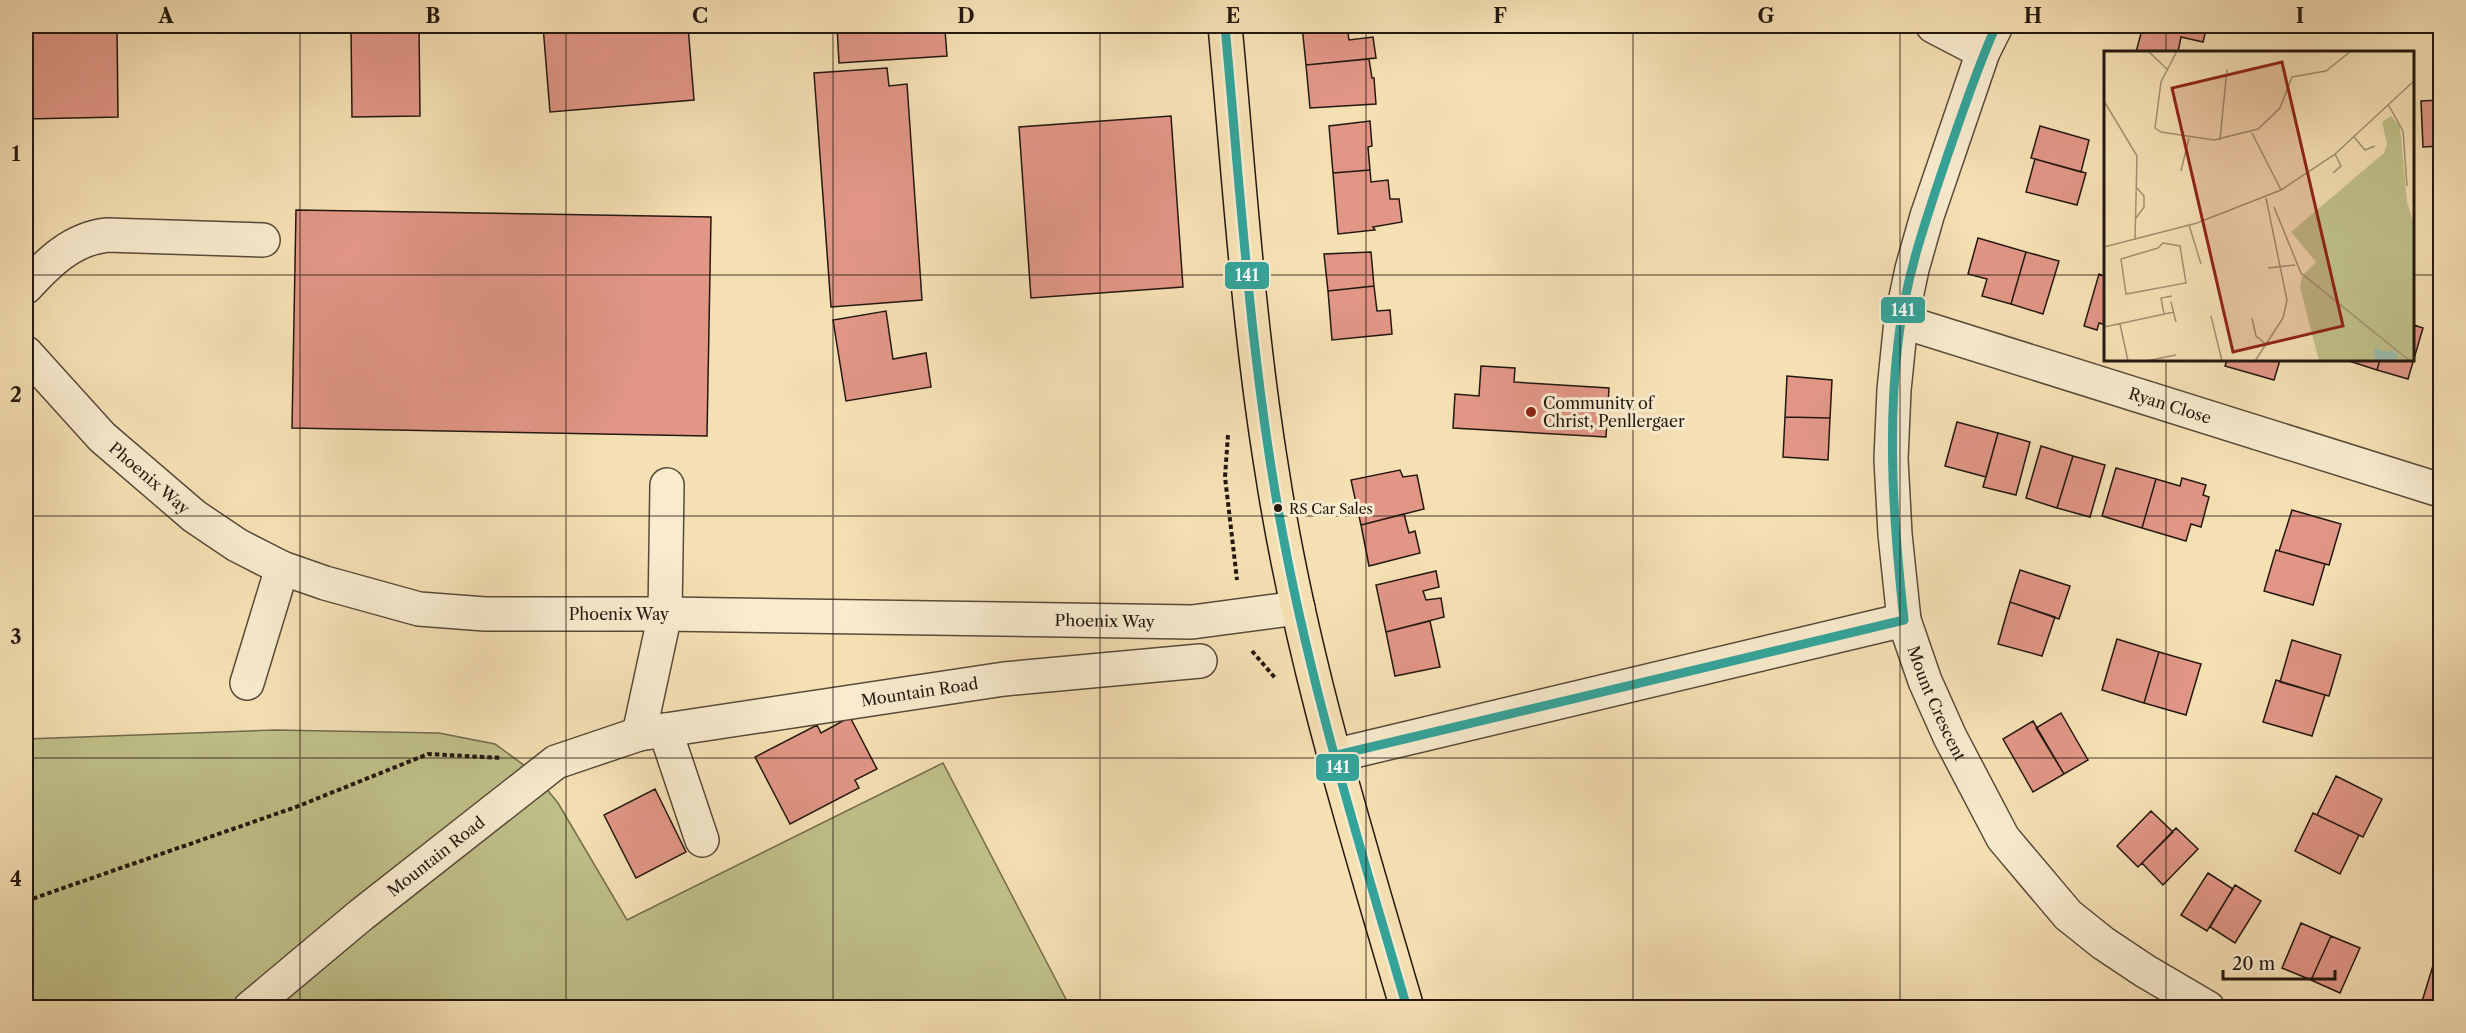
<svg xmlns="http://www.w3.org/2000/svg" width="2466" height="1033" font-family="'Libre Caslon Text',serif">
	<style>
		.green { fill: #c0c18a; stroke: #726c4d; stroke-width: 1.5 }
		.building { fill: #e19686; stroke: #241810; stroke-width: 1.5 }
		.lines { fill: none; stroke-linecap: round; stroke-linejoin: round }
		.minor-casing { stroke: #584a39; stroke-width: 36 }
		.major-casing { stroke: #241810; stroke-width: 36 }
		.path { stroke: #241810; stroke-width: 4; stroke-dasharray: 4.5 3; stroke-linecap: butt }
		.minor { stroke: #f8ebce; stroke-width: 33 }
		.major { stroke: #f5e0b4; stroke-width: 33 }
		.bus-1-casing { stroke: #f8ebce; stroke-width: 14 }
		.bus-1 { stroke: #34a49a; stroke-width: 9 }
		.grid { fill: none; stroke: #241810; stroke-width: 1.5; stroke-opacity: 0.55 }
		.poi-dot { fill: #8f2418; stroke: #f8ebce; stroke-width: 2 }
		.bus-dot { fill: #241810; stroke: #f8ebce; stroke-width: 2 }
		.labels { text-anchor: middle; stroke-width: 6; stroke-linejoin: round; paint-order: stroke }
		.bus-label { font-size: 14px; fill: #241810; stroke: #f8ebce; text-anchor: start }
		.poi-label { font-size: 16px; fill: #241810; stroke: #f8ebce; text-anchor: start }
		.street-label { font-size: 16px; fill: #241810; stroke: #f8ebce }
		.inset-road { fill: none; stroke: #a19072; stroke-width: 1.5 }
		.view { fill: #8f2418; fill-opacity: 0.15; stroke: #8f2418; stroke-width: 3 }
		.inset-edge { fill: none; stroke: #241810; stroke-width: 3 }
		.line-badge { stroke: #f8ebce; stroke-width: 2 }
		.badge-label { font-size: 16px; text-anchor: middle; font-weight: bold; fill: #fff }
		.neatline { fill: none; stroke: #241810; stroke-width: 2 }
		.grid-label { font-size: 20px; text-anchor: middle; font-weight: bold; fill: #241810 }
	</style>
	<rect width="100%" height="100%" fill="#f5e0b4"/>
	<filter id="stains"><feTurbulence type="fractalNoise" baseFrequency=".00333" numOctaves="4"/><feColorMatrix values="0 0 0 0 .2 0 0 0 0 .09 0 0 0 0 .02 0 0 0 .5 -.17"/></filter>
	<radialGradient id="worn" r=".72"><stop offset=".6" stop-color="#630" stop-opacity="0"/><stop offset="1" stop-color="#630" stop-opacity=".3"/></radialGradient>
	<path class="green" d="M274 730 439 733 495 744 532 771 558 803 627 920 943 763 1070 1007H26V739Z"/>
	<path class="building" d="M26 26H117L118 117 26 119Z
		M351 26H419L420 116 352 117Z
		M543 26H688L694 100 550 112Z
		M837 26H1008L945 30 947 56 839 63Z
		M1302 26H1347L1349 40 1373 37 1376 58 1306 65Z
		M2143 26H2207L2203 42 2181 37 2178 52H2136Z
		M1369 59 1372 78H1374L1376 104 1310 108 1306 65Z
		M887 68 889 86 907 84 922 300 831 307 814 73Z
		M2440 100V146L2423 147 2421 101Z
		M1171 116 1183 287 1031 298 1019 127Z
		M1370 121 1372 146 1368 147 1370 170 1333 173 1329 126Z
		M2040 126 2089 140 2081 172 2031 158Z
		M2035 159 2086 173 2077 205 2026 192Z
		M1370 170 1371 182 1388 180 1390 199H1399L1402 222 1373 227 1375 230 1338 234 1333 173Z
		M296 210 711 217 707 436 292 428Z
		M1978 238 2026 252 2011 304 1982 296 1987 279 1968 274Z
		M1371 252 1374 286 1328 291 1324 254Z
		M2026 252 2059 261 2043 314 2011 304Z
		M2099 274 2106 277V325L2099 323 2097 330 2084 326Z
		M1374 286 1377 311 1390 310 1392 334 1332 340 1328 291Z
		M886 311 893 359 926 353 931 387 846 401 833 320Z
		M2414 325 2423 328 2408 379 2377 370 2380 360H2414Z
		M2440 325V378H2438Z
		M2227 360H2280L2274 380 2225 366Z
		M2346 360H2380L2377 370Z
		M1481 366 1515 368 1514 382 1609 388 1606 437 1453 428 1455 394 1479 396Z
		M1787 376 1832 380 1830 418 1785 417Z
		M1785 417 1830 418 1828 460 1783 457Z
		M1957 422 1998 433 1986 477 1945 466Z
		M1998 433 2030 442 2016 495 1983 487Z
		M2041 446 2073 456 2057 508 2026 498Z
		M2073 456 2105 465 2090 517 2057 508Z
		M2116 468 2156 479 2142 528 2102 516Z
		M1400 470 1403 477 1417 475 1424 509 1361 525 1351 480Z
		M2182 478 2206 485 2203 495 2209 497 2201 527 2191 524 2186 541 2142 528 2156 479 2180 486Z
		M2292 510 2341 524 2329 565 2279 551Z
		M1404 514 1409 533 1415 531 1420 553 1369 566 1361 525Z
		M2276 550 2325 564 2313 605 2264 591Z
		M2020 570 2070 586 2059 619 2010 602Z
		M1436 571 1439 587 1423 591 1426 600 1441 598 1444 617 1386 632 1376 585Z
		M2010 602 2055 617 2042 656 1998 644Z
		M1430 621 1440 667 1395 676 1386 632Z
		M2117 639 2159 652 2144 703 2102 690Z
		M2292 640 2341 655 2329 696 2280 682Z
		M2159 652 2201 664 2186 715 2144 703Z
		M2276 680 2325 695 2312 736 2263 722Z
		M2061 713 2088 760 2064 774 2036 728Z
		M850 717 877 769 855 780 859 788 790 824 755 757 817 725 821 733Z
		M2033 721 2064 774 2033 792 2003 739Z
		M2336 776 2382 799 2363 837 2317 815Z
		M655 789 686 852 636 878 604 815Z
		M2151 811 2173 832 2138 867 2117 846Z
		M2313 813 2359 835 2340 874 2295 851Z
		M2176 828 2198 849 2163 885 2142 863Z
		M2208 873 2233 889 2207 931 2181 915Z
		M2235 885 2261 901 2235 943 2210 927Z
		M2301 923 2331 936 2311 980 2282 968Z
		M2331 936 2360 948 2340 993 2311 980Z
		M2439 946H2440V1008H2420Z"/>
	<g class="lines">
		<g class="minor-casing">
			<g id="minor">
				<path d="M1933 26 1983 52"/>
				<path id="s1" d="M1996 26 1983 52 1927 216 1912 269 1901 321 1894 390 1891 459 1895 534 1904 620 1925 681 1950 737 2003 838 2068 915 2103 943 2145 971 2208 1008"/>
				<path d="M26 287C49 262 72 239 107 235L263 240"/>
				<path id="s2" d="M1901 321 2440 490"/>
				<path id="s3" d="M26 353 102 437 194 516 237 545 282 568 325 583 419 609 485 614H665L1192 622 1298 608"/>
				<path d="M247 683 282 568"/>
				<path d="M665 730 702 840"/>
				<path d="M639 734 665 614 667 485"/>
				<path d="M1333 756 1904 620"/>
				<path id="s4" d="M250 1008 361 915 556 762 639 734 1004 679 1200 661"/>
			</g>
		</g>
		<g class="major-casing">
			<path id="major" d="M1225 26C1239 174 1248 324 1272 471 1300 654 1355 830 1407 1008"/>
		</g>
		<path class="path" d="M1228 435 1225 477 1237 580
			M1252 651 1276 679
			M26 901 296 807 428 754 502 758"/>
		<use href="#minor" class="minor"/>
		<use href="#major" class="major"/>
		<g class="bus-1-casing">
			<path id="bus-1" d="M1225 26C1241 198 1251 371 1284 541 1314 699 1362 853 1407 1008
				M1333 756 1904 620C1894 528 1887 435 1898 343 1905 278 1927 216 1948 154 1963 111 1977 68 1996 26"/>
		</g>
		<use href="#bus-1" class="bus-1"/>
	</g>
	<path class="grid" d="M300 26V1008M566 26V1008M833 26V1008M1100 26V1008M1366 26V1008M1633 26V1008M1900 26V1008M2166 26V52M26 275H2106M2414 275H2440M2166 360V1008M26 516H2440M26 758H2440"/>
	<circle class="poi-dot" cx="1531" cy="412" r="6"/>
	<circle class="bus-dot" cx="1278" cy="508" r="5"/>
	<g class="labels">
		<g class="bus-label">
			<text x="1289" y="514">RS Car Sales</text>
		</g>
		<g class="poi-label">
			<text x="1543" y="409">Community of<tspan x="1543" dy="18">Christ, Penllergaer</tspan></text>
		</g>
		<g class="street-label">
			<text dy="6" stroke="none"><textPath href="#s2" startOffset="282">Ryan Close</textPath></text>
			<text dy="6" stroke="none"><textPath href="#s3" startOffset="176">Phoenix Way</textPath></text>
			<text dy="6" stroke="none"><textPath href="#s3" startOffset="680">Phoenix Way</textPath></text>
			<text dy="6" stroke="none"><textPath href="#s3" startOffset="1166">Phoenix Way</textPath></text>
			<text dy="6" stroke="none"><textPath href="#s4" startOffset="764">Mountain Road</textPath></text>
			<text dy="6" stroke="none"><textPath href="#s1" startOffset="700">Mount Crescent</textPath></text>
			<text dy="6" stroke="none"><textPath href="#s4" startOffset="240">Mountain Road</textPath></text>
		</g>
	</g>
	<g transform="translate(2104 51)">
		<rect width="310" height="310" fill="#f5e0b4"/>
		<path d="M287 65 296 75 303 151 310 173V310H215L196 236 198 225 212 211 187 181 280 102 283 93 278 71Z" fill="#c0c18a"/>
		<path d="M270 295 277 300H291L294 306 292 310H271Z" fill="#9cbdaf"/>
		<path class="inset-road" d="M44 0 64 19M73 0 57 31 51 77 57 81 110 89 154 78 176 57 188 26 222 20 247 0M0 50 33 105 31 189M284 53 299 80 303 135M148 82 177 139M250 86 261 99 271 95M116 89 123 18M77 120 85 87M229 122 237 115 231 103M170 156 197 222 306 310M32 167 40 156V145L33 137M85 174 97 213M59 192 76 195 82 232 22 243 17 208 54 197ZM0 196 93 172 177 139 230 104 311 29M164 217 191 214M67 251 72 271M60 263 57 247 68 245M107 265 118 310M148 267 152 285 163 294M16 273 24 310M0 276 70 261M42 310 72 304M151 310 179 267 183 249 162 147"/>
		<path class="view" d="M178 11 239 275 129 301 68 37Z"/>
		<rect width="310" height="310" class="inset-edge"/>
	</g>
	<g class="line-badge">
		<rect x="1224" y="261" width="46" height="29" rx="6" fill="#34a49a"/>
		<rect x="1880" y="296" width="46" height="28" rx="6" fill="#34a49a"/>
		<rect x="1315" y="753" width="45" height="29" rx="6" fill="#34a49a"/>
	</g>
	<g class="badge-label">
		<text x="1247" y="281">141</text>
		<text x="1903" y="316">141</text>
		<text x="1338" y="773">141</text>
	</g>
	<rect width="2466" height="1033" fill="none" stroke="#f5e0b4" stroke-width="66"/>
	<path d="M2223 970v9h112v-9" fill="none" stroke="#241810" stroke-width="3"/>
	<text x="2232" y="970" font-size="18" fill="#241810" stroke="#f8ebce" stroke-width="4.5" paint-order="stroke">20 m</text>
	<rect x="33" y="33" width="2400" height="967" class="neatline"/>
	<g class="grid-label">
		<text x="166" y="23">A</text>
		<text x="433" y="23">B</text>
		<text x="700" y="23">C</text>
		<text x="966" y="23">D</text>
		<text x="1233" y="23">E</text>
		<text x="1500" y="23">F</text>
		<text x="1766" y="23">G</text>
		<text x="2033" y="23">H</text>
		<text x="2300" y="23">I</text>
		<text x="16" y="161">1</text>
		<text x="16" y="402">2</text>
		<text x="16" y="644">3</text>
		<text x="16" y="886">4</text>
	</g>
	<rect width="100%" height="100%" filter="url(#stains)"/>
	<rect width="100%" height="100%" fill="url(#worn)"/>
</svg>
